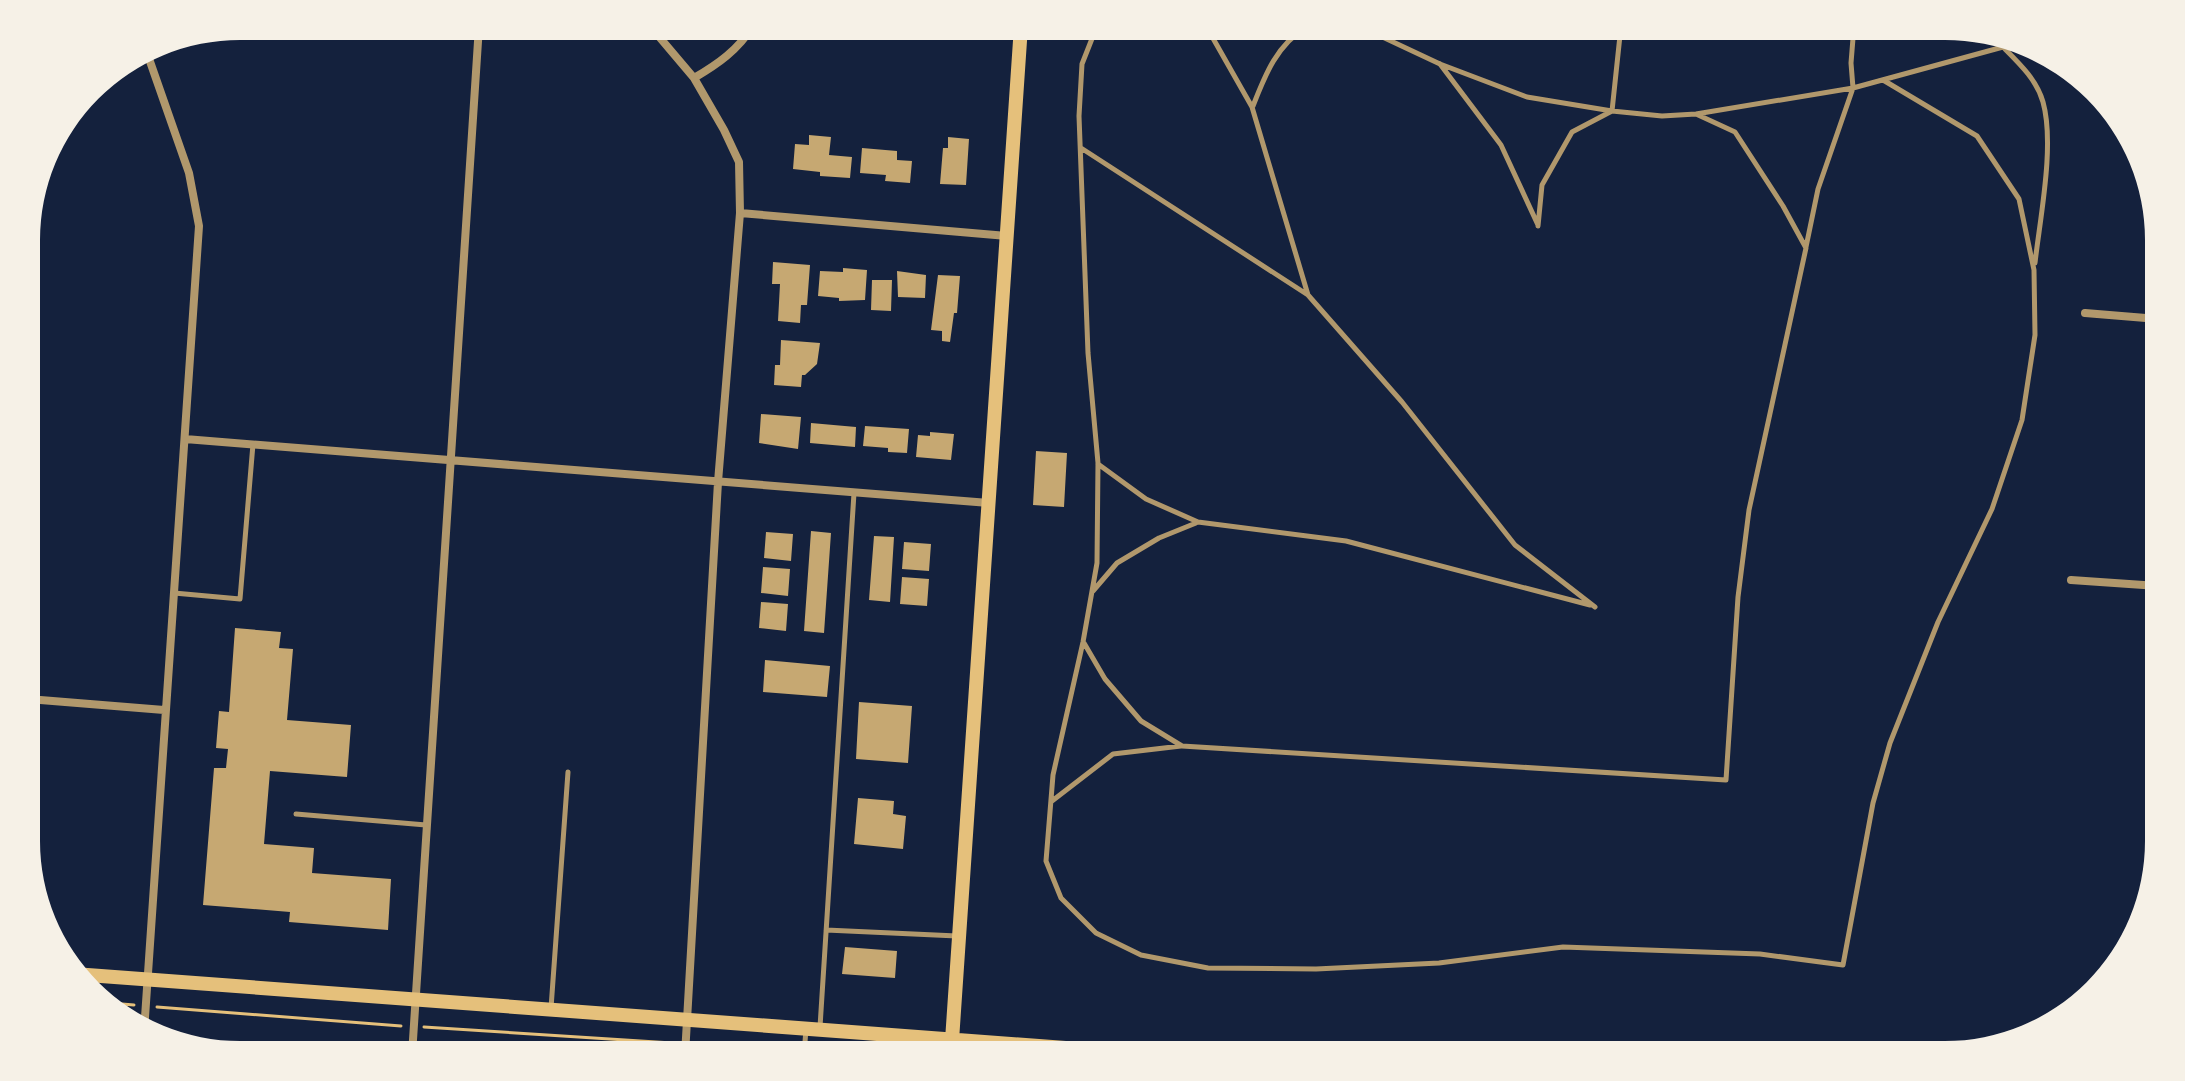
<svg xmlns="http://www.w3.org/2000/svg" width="2185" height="1081" font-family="Manrope,sans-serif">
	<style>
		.building { fill: #c6a872 }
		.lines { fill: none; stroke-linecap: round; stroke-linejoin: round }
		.path { stroke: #e5c07b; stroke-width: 3 }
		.service { stroke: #b1986c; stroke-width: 5 }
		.minor { stroke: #b1986c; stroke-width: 8 }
		.secondary { stroke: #e5c07b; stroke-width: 14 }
	</style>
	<rect width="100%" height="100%" fill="#14213d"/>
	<path class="building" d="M809 135 831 137 829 155 852 157 850 178 820 176V172L793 169 795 144 809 145Z
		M948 137 969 139 966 185 940 184 943 148H948Z
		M862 148 897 151V160L912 161 910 183 885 181 886 175 860 173Z
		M773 262 810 265 807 305H801L800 323 778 321 780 284H772Z
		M843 268 867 270 865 300 839 301V298L818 296 820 271 843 272Z
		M897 271 926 275 925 298 898 297Z
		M938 275 960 276 957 313H954L950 342 942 341V331L931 330Z
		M872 280H892L891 311 871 310Z
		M781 340 820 343 817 364 805 375H802L801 387 774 385 775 365H780Z
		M761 414 801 417 798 449 759 443Z
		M811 423 856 427 855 447 810 443Z
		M865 426 909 429 907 453 888 452V448L863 446Z
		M930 432 954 434 951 460 916 457 918 435 930 436Z
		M1036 451 1067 453 1064 507 1033 505Z
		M811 531 831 533 824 633 804 631Z
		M766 532 793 534 791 561 764 558Z
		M874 536 894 537 890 602 869 600Z
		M904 542 931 544 929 571 902 569Z
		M763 567 790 569 788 596 761 593Z
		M902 577 929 579 927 606 900 604Z
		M761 602 788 604 786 631 759 628Z
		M235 628 281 632 279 648 293 649 287 720 351 725 347 777 270 771 264 844 314 848 312 873 391 879 388 930 289 922 290 912 203 905 214 768H226L228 749 216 748 219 711 229 712Z
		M765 660 830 666 827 697 763 692Z
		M859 702 912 706 908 763 856 759Z
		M858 798 894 801 893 814 906 816 903 849 854 844Z
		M845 947 897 951 895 978 842 974Z"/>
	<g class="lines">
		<path class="path" d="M110 1003 134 1005
			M157 1007 401 1026
			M424 1027 672 1043
			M700 1045 792 1052
			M816 1054 824 1055"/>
		<path class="service" d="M1097 26 1082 64 1079 116 1088 353 1098 463 1097 563 1083 642 1053 775 1046 861 1061 898 1096 933 1141 955 1208 968 1316 969 1439 963 1563 947 1760 954 1843 965 1873 803 1890 743 1938 622 1992 509 2022 420 2035 335 2034 270 2019 199 1977 136 1883 80
			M1206 26 1252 107 1308 295
			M1359 26 1440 64 1527 97 1612 111 1662 116 1696 114 1853 88 2003 47 2004 40
			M2003 47C2019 63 2037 80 2043 102 2055 145 2040 218 2035 263
			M1440 64 1501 145 1538 225
			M1253 106C1265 75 1277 44 1308 26
			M1081 148 1308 295 1402 402 1515 545 1595 607
			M1538 226 1542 185 1572 132 1612 111 1621 26
			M1806 247 1818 189 1853 88 1851 63 1854 26
			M1098 464 1146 499 1198 522 1346 541 1590 605
			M1093 591 1117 563 1159 538 1196 523
			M174 593 240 599 253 444
			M1084 643 1105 679 1141 721 1182 746 1726 780 1738 597 1749 510 1806 248 1783 206 1735 132 1696 114
			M1052 801 1113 754 1181 746
			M296 814 426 825
			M826 930 957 936
			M551 1008 568 772
			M820 1027 854 493
			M804 1055 806 1029"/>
		<path class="minor" d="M650 26 694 78 724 130 739 162 740 213 718 482 685 1055
			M694 78C718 64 738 50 753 26
			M740 213 1007 236
			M2085 313 2158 319
			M185 439 989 503
			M2071 580 2158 586
			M28 699 164 710
			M144 1032 199 226 189 173 146 50
			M412 1055 479 26"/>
		<path class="secondary" d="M74 974 1159 1055
			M951 1055 1021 26"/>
	</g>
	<path d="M0 0H2185V1081H0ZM240 40H1945A200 200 0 0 1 2145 240V841A200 200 0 0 1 1945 1041H240A200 200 0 0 1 40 841V240A200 200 0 0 1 240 40Z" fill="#f6f1e7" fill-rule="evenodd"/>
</svg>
